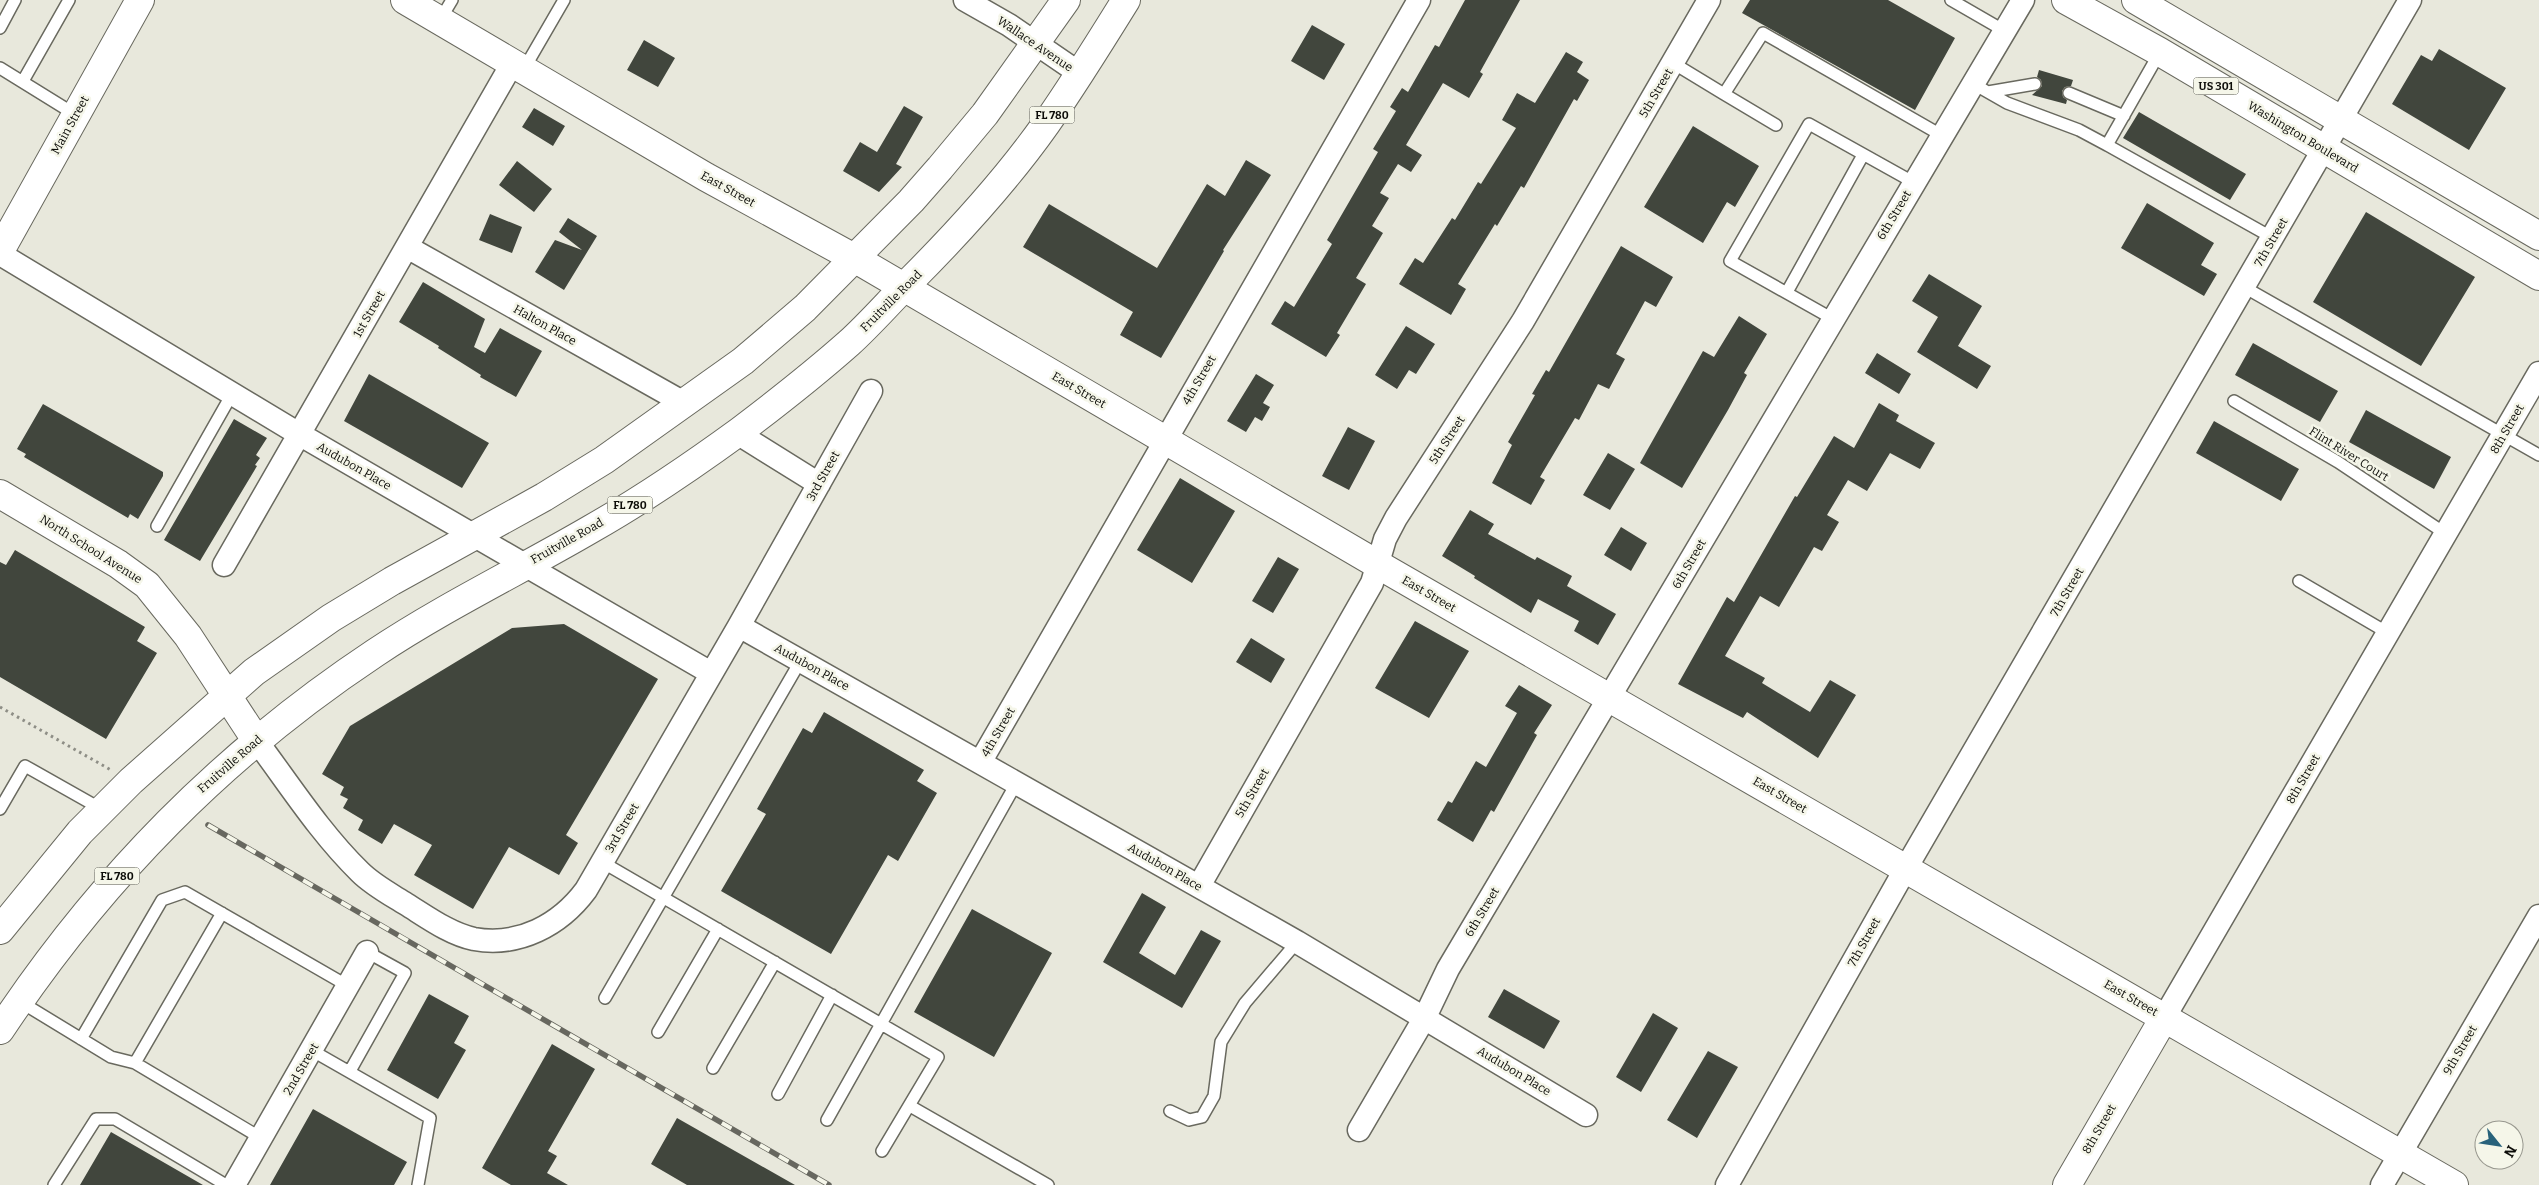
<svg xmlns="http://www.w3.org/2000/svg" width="2539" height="1185" font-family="Bitter,serif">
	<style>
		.building { fill: #41463d }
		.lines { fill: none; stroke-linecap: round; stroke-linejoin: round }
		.service-casing { stroke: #69695f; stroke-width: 14 }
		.minor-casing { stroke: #69695f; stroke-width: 25 }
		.tertiary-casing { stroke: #69695f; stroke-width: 30 }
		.primary-casing { stroke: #69695f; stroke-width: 30 }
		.path { stroke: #8e8e86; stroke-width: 3; stroke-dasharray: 2.5 4; stroke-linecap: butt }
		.service { stroke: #fff; stroke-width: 11 }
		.minor { stroke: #fff; stroke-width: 22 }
		.tertiary { stroke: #fff; stroke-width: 28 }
		.primary { stroke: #fff; stroke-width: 28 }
		.rail-casing { stroke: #67675f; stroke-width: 5.5 }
		.rail { stroke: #f5f6e9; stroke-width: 4; stroke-dasharray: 11; stroke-linecap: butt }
		.labels { text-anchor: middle; stroke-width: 5; stroke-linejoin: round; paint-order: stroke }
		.shield { fill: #f5f6e9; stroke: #52524c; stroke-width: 1 }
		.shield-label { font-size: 11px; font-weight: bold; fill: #0c0c08 }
		.street-label { font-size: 12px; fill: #0c0c08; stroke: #f5f6e9 }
	</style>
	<rect width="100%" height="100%" fill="#e8e8dc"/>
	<path class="building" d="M1465 0H1520L1480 72 1483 74 1469 98 1443 83 1406 145 1422 155 1411 172 1398 164 1380 193 1389 198 1372 226 1383 233 1356 278 1366 284 1337 333 1340 335 1326 357 1271 324 1285 301 1294 307 1332 244 1327 240 1378 152 1373 149 1396 111 1390 107 1402 88 1408 92 1435 45 1439 47Z
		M1750 0H1888L1955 38 1915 110 1742 13Z
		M1312 25 1345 44 1324 80 1291 61Z
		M644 40 675 58 658 87 627 70Z
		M2439 49 2506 88 2469 150 2392 104 2421 55 2432 61Z
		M1566 52 1583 62 1577 72 1589 80 1577 101 1574 99 1524 188 1521 186 1497 226 1495 224 1458 284 1466 289 1451 315 1399 284 1415 258 1423 263 1452 218 1455 220 1478 182 1481 184 1516 128 1502 120 1517 93 1535 103Z
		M2039 70 2073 80 2071 86 2065 87 2062 91 2063 97 2067 100 2066 104 2032 95 2042 86 2041 80 2037 77Z
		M904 106 923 117 896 164 902 167 879 192 843 171 860 142 877 152Z
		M534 108 565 126 553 146 522 127Z
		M2139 112 2246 174 2230 200 2123 138Z
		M1693 126 1759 166 1735 207 1727 202 1703 243 1644 207Z
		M1246 160 1271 175 1223 250 1224 251 1161 358 1120 335 1133 312 1023 247 1049 204 1157 268 1207 184 1225 196Z
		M517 161 552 189 534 212 499 185Z
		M2147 203 2214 243 2201 265 2217 274 2204 296 2121 248Z
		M2366 212 2475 277 2421 366 2313 302Z
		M490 214 522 227 512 253 479 240Z
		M568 218 597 236 564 290 535 272 555 240 582 250 559 232Z
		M1621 246 1673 277 1656 307 1645 301 1616 354 1625 359 1609 389 1598 384 1579 420 1575 418 1540 477 1545 480 1531 505 1492 483 1512 445 1508 442 1535 395 1532 394 1546 370 1549 372Z
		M1929 274 1982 306 1958 346 1991 366 1977 389 1917 352 1938 317 1912 301Z
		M423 282 485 319 474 347 485 353 500 328 542 351 516 397 480 377 481 375 438 348 439 346 399 322Z
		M1739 316 1767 334 1744 373 1747 375 1728 410 1682 488 1640 463 1703 351 1714 357Z
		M1406 326 1435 344 1416 374 1409 370 1397 389 1375 375Z
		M2253 343 2338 391 2320 422 2235 375Z
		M1877 353 1911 374 1899 394 1865 373Z
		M369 374 489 443 462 488 344 421Z
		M1256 374 1274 385 1263 403 1270 407 1262 421 1255 417 1246 432 1227 421Z
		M1879 403 1899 415 1896 421 1935 443 1920 469 1890 453 1867 491 1848 480 1827 515 1839 522 1822 551 1814 547 1779 607 1760 596 1725 656 1765 678 1762 683 1810 712 1830 680 1856 695 1818 758 1747 712 1743 718 1678 684 1727 597 1734 602 1795 496 1797 497 1834 436 1854 448Z
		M43 404 163 472V476L138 519 130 514 128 518 24 457 26 454 17 449Z
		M2366 410 2451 457 2434 489 2349 442Z
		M234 419 267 438 256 455 260 458 255 465 257 466 200 561 164 540Z
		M2214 421 2299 469 2281 501 2196 453Z
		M1348 427 1375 441 1349 490 1322 476Z
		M1608 453 1635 469 1610 510 1583 495Z
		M1180 478 1235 511 1192 583 1137 550Z
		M1470 510 1494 524 1488 534 1535 560 1537 557 1572 576 1567 586 1616 614 1598 645 1574 631 1579 621 1538 599 1531 613 1474 578 1475 576 1442 556Z
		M1621 527 1647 543 1631 571 1604 555Z
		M15 550 145 627 137 641 157 653 106 739 0 677V562L6 565Z
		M1278 557 1299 569 1273 613 1252 601Z
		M1415 621 1469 651 1429 718 1375 688Z
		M564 624 658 679 566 835 578 843 559 875 509 847 473 909 414 875 432 845 394 824 382 844 358 830 363 820 343 808 348 799 340 795 344 787 322 774 350 726 512 628Z
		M1251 638 1285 659 1271 683 1236 662Z
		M1519 685 1552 705 1534 733 1537 735 1494 812 1491 810 1473 842 1437 820 1448 801 1452 803 1476 761 1486 767 1517 713 1505 706Z
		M824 712 924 770 917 781 937 793 898 861 888 855 831 954 721 891 766 814 757 809 803 728 812 733Z
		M1142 893 1166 907 1139 953 1175 975 1201 930 1221 941 1182 1008 1103 962Z
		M972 909 1052 953 994 1057 914 1012Z
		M1504 989 1560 1021 1544 1049 1488 1017Z
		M429 994 469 1016 454 1043 466 1050 438 1099 387 1070Z
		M1653 1013 1678 1028 1641 1092 1616 1077Z
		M552 1044 595 1069 548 1151 557 1156 547 1173 568 1185H511L482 1168Z
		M1708 1051 1738 1067 1697 1138 1667 1120Z
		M313 1109 407 1162 394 1185H270Z
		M677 1118 795 1185H687L651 1164Z
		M111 1132 203 1185H80Z"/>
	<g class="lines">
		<g class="service-casing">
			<path id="service" d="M1951 0 2003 30
				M440 20 452 0
				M0 28 15 0
				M1673 63 1724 94 1763 33 1941 135
				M0 68 76 115
				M524 69 564 0
				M23 81 69 0
				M1972 83 2007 103 2079 130 2107 145 2160 52
				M1988 92 2035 84
				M2069 93 2124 116
				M1724 94 1776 125
				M2107 145 2273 238
				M2244 287 2539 455
				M1787 292 1863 155
				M1833 319 1730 261 1809 124 1913 182
				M2234 401 2338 462 2446 534
				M157 526 232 394
				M2299 581 2388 633
				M0 809 25 766 103 810
				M602 862 938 1057 882 1151
				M605 998 801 660
				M19 1001 111 1057 135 1063 261 1138
				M658 1032 718 929
				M81 1039 162 900 185 892 348 986
				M311 1050 430 1118 418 1185
				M135 1063 222 913
				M713 1068 775 962
				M350 1071 405 973 367 952
				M778 1094 832 995
				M910 1106 1048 1185
				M1170 1111 1189 1120 1202 1117 1214 1096 1221 1042 1245 1003 1297 942
				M827 1120 1017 782
				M54 1185 96 1119H115L226 1185"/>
		</g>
		<g class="minor-casing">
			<path id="minor" d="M965 0 1009 25 1079 73
				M407 247 684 403
				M0 254 299 434 711 673
				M737 433 819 484
				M224 565 513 62
				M739 626 1297 942 1586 1115
				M256 740C289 784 320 833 360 872 373 885 390 894 406 904 427 917 450 934 474 939 519 947 560 925 586 890L739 626 871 391
				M981 761 1419 0
				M1199 886 1372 583 1385 539 1396 518 1523 321 1709 0
				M2164 1018 2539 373
				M1359 1130 1425 1017 1448 969 2023 0
				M234 1185 367 952
				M1727 1185 1906 868 2410 0
				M2382 1185 2539 916"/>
		</g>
		<g class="tertiary-casing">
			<path id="tertiary" d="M405 0 706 177 854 258 1377 564 2454 1185
				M0 251 140 0
				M0 494 118 564 147 585 188 636 256 740
				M2067 1185 2164 1018"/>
		</g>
		<g class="primary-casing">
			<path id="primary" d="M2066 0 2160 52 2539 276
				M2136 0 2539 236
				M0 930 80 832 131 781 254 672 331 618 392 581 544 497 604 460 743 361 805 308 911 201 940 168 985 114 1066 0
				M0 1030C101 878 223 754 375 653 444 607 519 571 591 529 642 500 692 466 740 431 777 403 814 374 849 343 870 324 889 302 909 282 958 233 1005 182 1046 124 1074 84 1100 42 1126 0"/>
		</g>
		<path class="path" d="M0 707 111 770"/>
		<use href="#service" class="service"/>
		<use href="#minor" class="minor"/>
		<use href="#tertiary" class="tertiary"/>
		<use href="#primary" class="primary"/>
		<g class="rail-casing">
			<path id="rail" d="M208 825 829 1185"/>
		</g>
		<use href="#rail" class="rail"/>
	</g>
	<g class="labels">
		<g class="shield">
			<rect x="2193.5" y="77.5" width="45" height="17" rx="4"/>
			<rect x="1029.5" y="106.5" width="45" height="17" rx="4"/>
			<rect x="607.5" y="496.5" width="45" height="17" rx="4"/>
			<rect x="94.5" y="867.5" width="45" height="17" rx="4"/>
		</g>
		<g class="shield-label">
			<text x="2216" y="90">US 301</text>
			<text x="1052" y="119">FL 780</text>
			<text x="630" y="509">FL 780</text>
			<text x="117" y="880">FL 780</text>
		</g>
		<g class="street-label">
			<text transform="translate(1035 44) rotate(34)" y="4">Wallace Avenue</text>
			<text transform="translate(1656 93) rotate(-60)" y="4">5th Street</text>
			<text transform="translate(70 125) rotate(-61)" y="4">Main Street</text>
			<text transform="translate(2303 137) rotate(31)" y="4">Washington Boulevard</text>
			<text transform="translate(728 189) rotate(29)" y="4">East Street</text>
			<text transform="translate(1894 215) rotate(-59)" y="4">6th Street</text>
			<text transform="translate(2271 242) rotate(-60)" y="4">7th Street</text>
			<text transform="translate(891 301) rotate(-45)" y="4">Fruitville Road</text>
			<text transform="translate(369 314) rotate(-60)" y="4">1st Street</text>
			<text transform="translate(545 325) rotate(29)" y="4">Halton Place</text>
			<text transform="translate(1199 380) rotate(-60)" y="4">4th Street</text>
			<text transform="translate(1079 390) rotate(30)" y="4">East Street</text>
			<text transform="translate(2507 429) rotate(-60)" y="4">8th Street</text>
			<text transform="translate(1447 440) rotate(-57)" y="4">5th Street</text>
			<text transform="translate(2349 454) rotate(32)" y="4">Flint River Court</text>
			<text transform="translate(354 466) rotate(30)" y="4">Audubon Place</text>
			<text transform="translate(823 476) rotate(-61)" y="4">3rd Street</text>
			<text transform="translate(567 541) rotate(-29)" y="4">Fruitville Road</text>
			<text transform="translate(91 549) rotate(32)" y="4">North School Avenue</text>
			<text transform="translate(1689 564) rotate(-60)" y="4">6th Street</text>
			<text transform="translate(2067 592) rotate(-60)" y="4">7th Street</text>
			<text transform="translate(1429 594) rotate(30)" y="4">East Street</text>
			<text transform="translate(812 667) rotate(29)" y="4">Audubon Place</text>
			<text transform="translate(998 732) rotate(-60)" y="4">4th Street</text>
			<text transform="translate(230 764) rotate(-41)" y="4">Fruitville Road</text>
			<text transform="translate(2303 779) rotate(-60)" y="4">8th Street</text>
			<text transform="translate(1252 793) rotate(-60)" y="4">5th Street</text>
			<text transform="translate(1780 795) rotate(30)" y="4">East Street</text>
			<text transform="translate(622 828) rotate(-60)" y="4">3rd Street</text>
			<text transform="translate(1165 867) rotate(30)" y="4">Audubon Place</text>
			<text transform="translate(1482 912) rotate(-59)" y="4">6th Street</text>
			<text transform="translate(1864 942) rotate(-61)" y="4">7th Street</text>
			<text transform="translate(2131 998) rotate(30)" y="4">East Street</text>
			<text transform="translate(2460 1050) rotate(-60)" y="4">9th Street</text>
			<text transform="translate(301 1069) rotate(-60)" y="4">2nd Street</text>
			<text transform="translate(1514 1071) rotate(31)" y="4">Audubon Place</text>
			<text transform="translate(2099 1129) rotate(-60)" y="4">8th Street</text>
		</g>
	</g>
	<g transform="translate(2499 1145) rotate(120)"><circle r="24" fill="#f5f6e9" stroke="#98988f"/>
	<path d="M0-4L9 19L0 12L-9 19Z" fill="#28627b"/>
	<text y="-8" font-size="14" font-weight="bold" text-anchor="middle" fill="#0c0c08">N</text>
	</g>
</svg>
